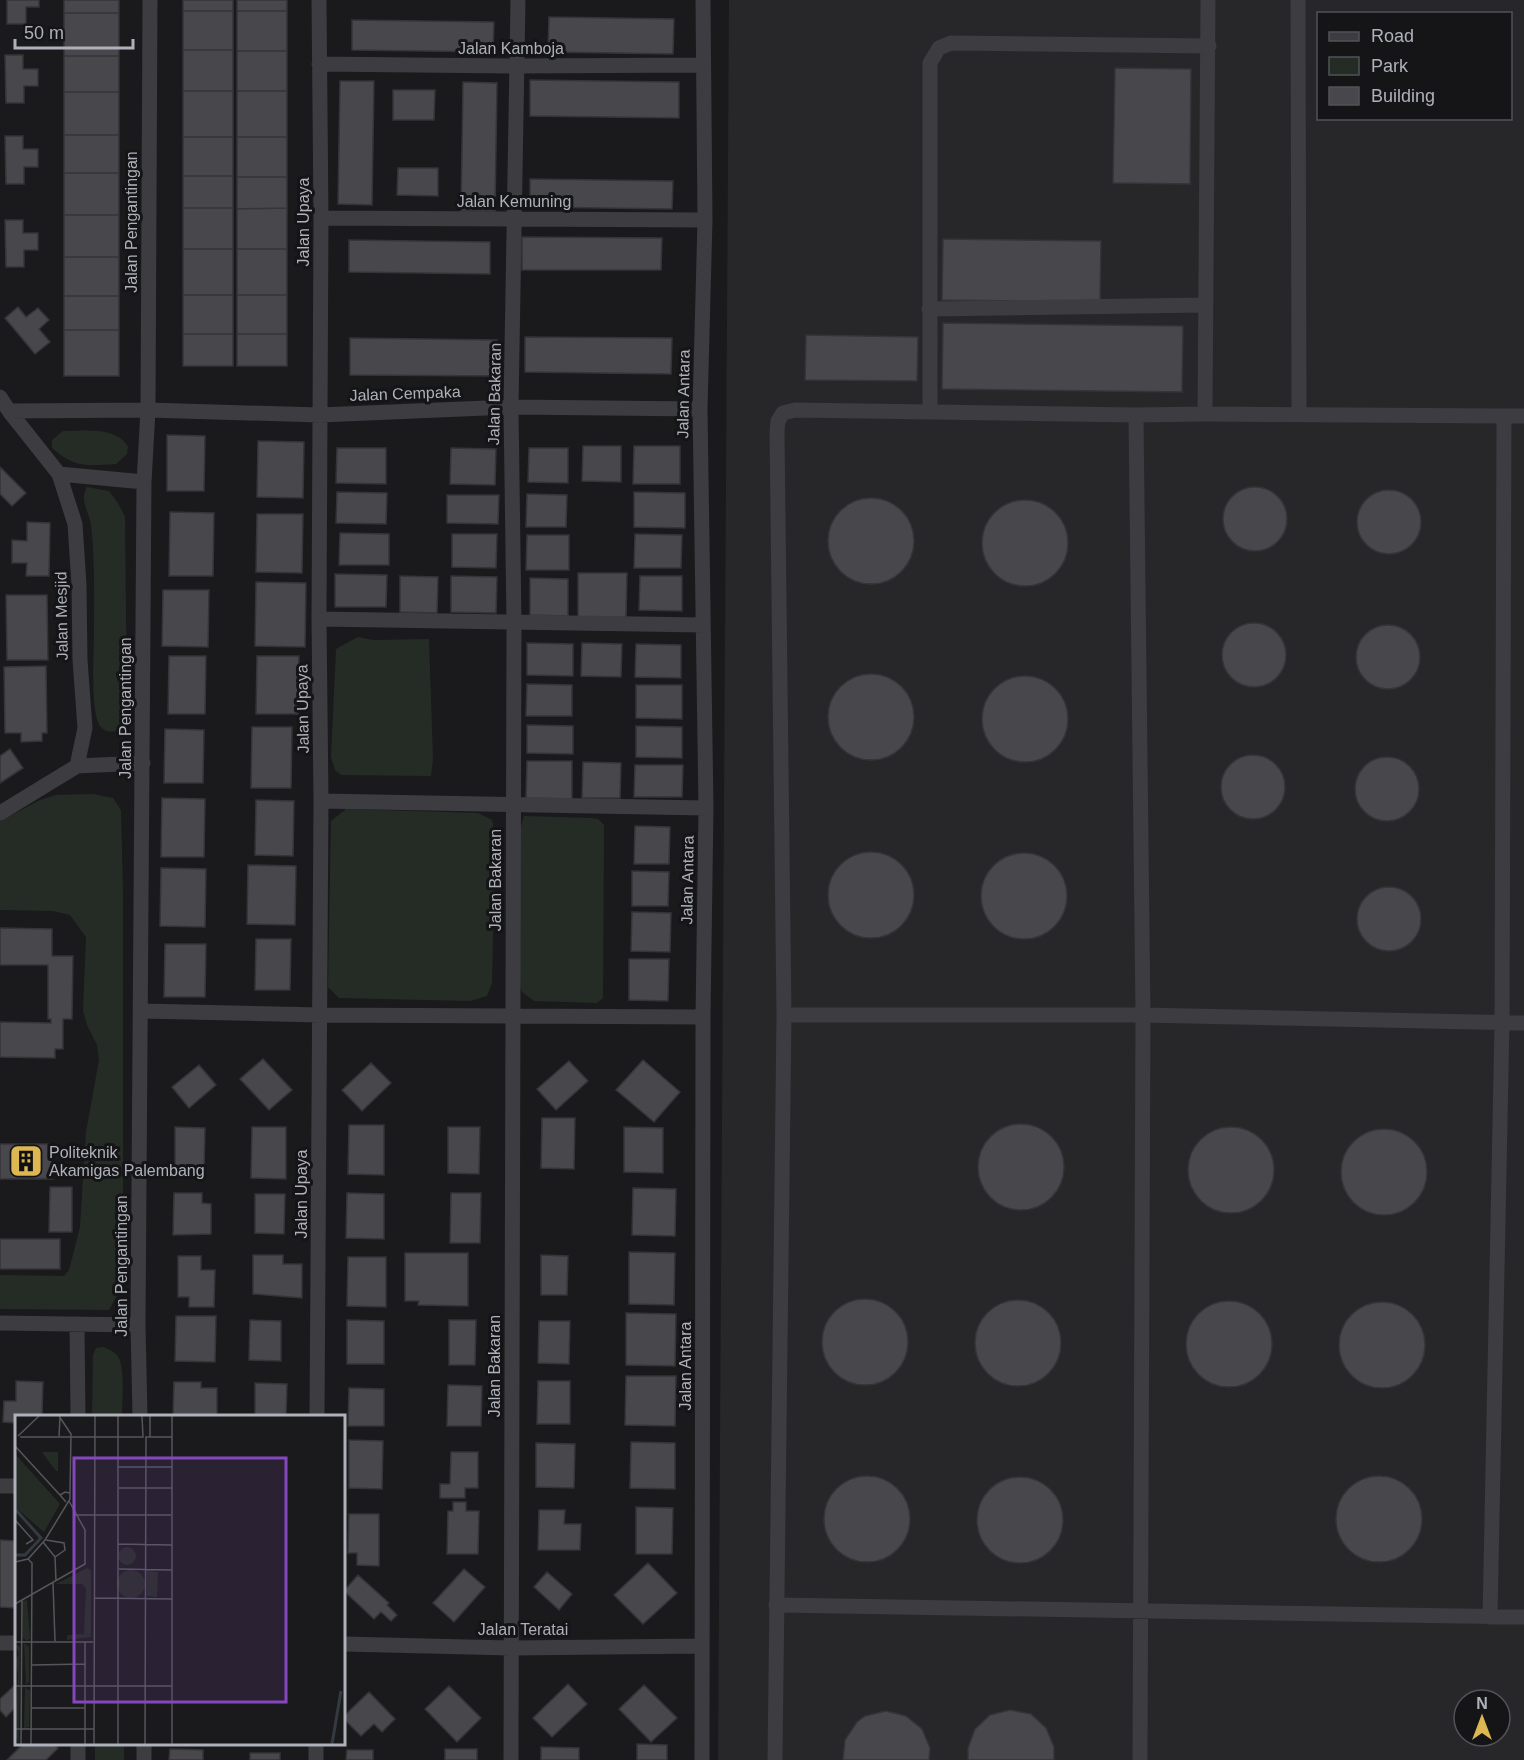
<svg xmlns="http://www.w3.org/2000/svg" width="1524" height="1760" font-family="Helvetica,sans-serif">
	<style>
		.built { fill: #272629; fill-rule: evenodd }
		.green { fill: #252c26 }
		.building { fill: #48474c; stroke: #353438; stroke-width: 1.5 }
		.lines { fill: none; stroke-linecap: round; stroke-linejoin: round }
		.minor { stroke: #3c3c41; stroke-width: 15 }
		.labels { text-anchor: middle; stroke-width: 6; stroke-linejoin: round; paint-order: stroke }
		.street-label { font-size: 16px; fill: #aeb1ba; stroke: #151517 }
		.poi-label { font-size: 16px; fill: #aeb1ba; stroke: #151517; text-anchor: start }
		.inset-river { fill: none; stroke: #343a41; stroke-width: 3 }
		.inset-road { fill: none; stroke: #55565b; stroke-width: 1.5 }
		.view { fill: #8547be; fill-opacity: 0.15; stroke: #8547be; stroke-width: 3 }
		.inset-edge { fill: none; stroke: #aeb1ba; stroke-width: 3 }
	</style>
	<rect width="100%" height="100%" fill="#1a1a1c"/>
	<path class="built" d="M729 0H1524V1760H718ZM1318 14H1510V118H1318ZM1464 1700H1500V1736H1464Z"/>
	<path class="green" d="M63 431C84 431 117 426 128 447L127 454 116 464C87 466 74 468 52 448V440Z
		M87 487 109 491 118 503 125 517 127 711 121 726 117 731C110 732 105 732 100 726 90 712 94 650 94 631 94 595 95 560 91 525 89 511 79 500 87 487Z
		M358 637 373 640 429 639 433 760 431 776 341 775 335 770 331 757 336 649Z
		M93 794 113 798 121 810 123 893V1221L120 1290 109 1310 0 1309V1275L64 1276 69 1270 80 1227 86 1132 99 1060 97 1045 87 1025 83 1011 86 937 70 915 53 911 0 910V821L40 800 56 795Z
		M346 809 478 813 492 820 495 834 492 983 487 996 470 1001 339 998 328 987 331 821Z
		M524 816 591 818 598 819 604 825 603 998 597 1003 534 1001 522 992 518 981 520 830Z
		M103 1347C108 1349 116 1352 119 1358 125 1372 122 1401 122 1416H92L93 1355 96 1348Z
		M95 1744H124V1760H95Z"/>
	<path class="building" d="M7 0H39V7H26V24H7Z
		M64 0H119V13H64Z
		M183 0H233V11H183Z
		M237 0H287V11H237Z
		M183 11H233V50H183Z
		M237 11H287V51H237Z
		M64 13H119V56H64Z
		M549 17 674 19 673 54 548 52Z
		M352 20 494 22 493 52 352 50Z
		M183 50H233V91H183Z
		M237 51H287V91H237Z
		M5 55H23V69H38V86H24V103H6Z
		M64 56H119V92H64Z
		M1115 68 1191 69 1190 184 1113 183Z
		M530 80 679 82V118L530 116Z
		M340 81H374L372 205 338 204Z
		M463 82 497 83 495 211H461Z
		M393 90H435L434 120H393Z
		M183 91H233V137H183Z
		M237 91H287V137H237Z
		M64 92H119V135H64Z
		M64 135H119V173H64Z
		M5 136H23V149H38V167H24V184H6Z
		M183 137H233V176H183Z
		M237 137H287V177H237Z
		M398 168H438V196L397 195Z
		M64 173H119V215H64Z
		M183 176H233V208H183Z
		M237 177H287V208L237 209Z
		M530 179 673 181 672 209 530 207Z
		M183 208H233V249H183Z
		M287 208V249H237V209Z
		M64 215H119V257H64Z
		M5 220H23V233H38V250H24V267H6Z
		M522 237 662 238 661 270H522Z
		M943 239 1101 241 1100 302 942 300Z
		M349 240 490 242V274L349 272Z
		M183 249H233V295H183Z
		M237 249H287V295H237Z
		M64 257H119V296H64Z
		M183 295H233V334H183Z
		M237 295H287V334H237Z
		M64 296H119V330H64Z
		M18 307 26 317 38 308 49 320 39 329 50 342 35 354 5 318Z
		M943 323 1183 326 1182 392 942 389Z
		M64 330H119V376H64Z
		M183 334H233V366H183Z
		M237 334H287V366H237Z
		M806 335 918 337 917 381 805 380Z
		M525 337 672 338 671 374 525 372Z
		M350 338 497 340V376L350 375Z
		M167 435 205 436 204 491H167Z
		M258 441 304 442 303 498 257 497Z
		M583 446H621V482L582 481Z
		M634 446H680V484H633Z
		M337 448H386V484L336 483Z
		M451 448 496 449 495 485 450 484Z
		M529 448H568V483L528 482Z
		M0 467 26 493 12 506 0 494Z
		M1223 519a32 32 0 1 1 64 0a32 32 0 1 1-64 0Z
		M1357 522a32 32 0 1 1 64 0a32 32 0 1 1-64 0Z
		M337 492 387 493 386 524 336 523Z
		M634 492 685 493V528L634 527Z
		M527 494 567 495 566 527H526Z
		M447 495H499L498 524 447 523Z
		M828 541a43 43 0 1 1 86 0a43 43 0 1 1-86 0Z
		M982 543a43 43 0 1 1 86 0a43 43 0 1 1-86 0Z
		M170 512 214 513 213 576H169Z
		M257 514H303L302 573 256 572Z
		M27 522 50 523 49 576H26L27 563H12V540L27 541Z
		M340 533 389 534V565H339Z
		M452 534H497L496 568 452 567Z
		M635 534 682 535 681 568H634Z
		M527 535H569V570H526Z
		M578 573H627L626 617H578Z
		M335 574 387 575 386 607H335Z
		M400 576 438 577 437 613 400 612Z
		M451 576 497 577 496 613 451 612Z
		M640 576H682V611L639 610Z
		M530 578 568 579V616L530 615Z
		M256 582 306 583 305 647 255 646Z
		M163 590H209L208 647 162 646Z
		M6 595H47L48 660H7Z
		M1222 655a32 32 0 1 1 64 0a32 32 0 1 1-64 0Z
		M1356 657a32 32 0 1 1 64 0a32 32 0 1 1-64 0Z
		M527 643 573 644V676L527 675Z
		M582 643 622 644 621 677 581 676Z
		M636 644 681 645V678L635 677Z
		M169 656H206L205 714H168Z
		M257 656H299L298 714H256Z
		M46 666 47 733H42V741L21 742V733H5L4 667Z
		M828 717a43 43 0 1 1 86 0a43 43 0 1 1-86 0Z
		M982 719a43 43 0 1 1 86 0a43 43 0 1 1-86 0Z
		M527 684 572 685V716H526Z
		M636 685H682V719L636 718Z
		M527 725 573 726V754L527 753Z
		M636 726 682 727V758L636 757Z
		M252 727H292L291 788H251Z
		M165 729 204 730 203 783H164Z
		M10 749 23 768 0 783V756Z
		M1221 787a32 32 0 1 1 64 0a32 32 0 1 1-64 0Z
		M1355 789a32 32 0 1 1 64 0a32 32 0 1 1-64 0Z
		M527 761H572V799L526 798Z
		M583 762 621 763 620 798H582Z
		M635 765H683L682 797H634Z
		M162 798 205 799 204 857H161Z
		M256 800 294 801 293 856 255 855Z
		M635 826 670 827 669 864H634Z
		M828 895a43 43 0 1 1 86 0a43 43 0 1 1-86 0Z
		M981 896a43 43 0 1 1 86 0a43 43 0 1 1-86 0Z
		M248 865 296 866 295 925 247 924Z
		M161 868 206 869 205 927 160 926Z
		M632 871 669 872 668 906H632Z
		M1357 919a32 32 0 1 1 64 0a32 32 0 1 1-64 0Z
		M632 912 671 913 670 952 631 951Z
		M0 928 52 929V956H73L72 1019H63V1049H55V1058L0 1057V1022L51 1023V1019H48V965H0Z
		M256 939H291L290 990H255Z
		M165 944H206L205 997H164Z
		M629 959H669L668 1001 629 1000Z
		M263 1059 292 1090 269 1110 240 1079Z
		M643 1060 680 1092 654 1122 616 1090Z
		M569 1061 588 1081 556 1110 537 1089Z
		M371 1063 391 1083 362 1111 342 1090Z
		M199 1065 216 1085 189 1108 172 1087Z
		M542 1118H575L574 1169 541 1168Z
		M978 1167a43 43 0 1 1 86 0a43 43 0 1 1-86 0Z
		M349 1125H384V1175L348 1174Z
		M1188 1170a43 43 0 1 1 86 0a43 43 0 1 1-86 0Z
		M175 1127 205 1128 204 1170 175 1169Z
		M252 1127H286V1179L251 1178Z
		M448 1127H480L479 1174 448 1173Z
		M624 1127 663 1128V1173L624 1172Z
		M1341 1172a43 43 0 1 1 86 0a43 43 0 1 1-86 0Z
		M0 1144H52V1179H0Z
		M50 1187H72V1232H49Z
		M633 1188 676 1189 675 1236 632 1235Z
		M174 1193H202V1203L211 1204V1234L173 1235Z
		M347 1193 384 1194V1239L346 1238Z
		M451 1193H481L480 1243H450Z
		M255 1194H285L284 1234 255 1233Z
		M0 1239H60V1269H0Z
		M629 1252 675 1253 674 1305 629 1304Z
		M405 1253H468V1306L418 1305 419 1301H405Z
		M253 1255H283V1264H302V1298L253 1294Z
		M541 1255 568 1256 567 1295H541Z
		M178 1256H201V1270H215L214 1307H189V1297H178Z
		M348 1257H386V1307L347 1306Z
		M822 1342a43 43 0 1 1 86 0a43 43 0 1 1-86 0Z
		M975 1343a43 43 0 1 1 86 0a43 43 0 1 1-86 0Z
		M1186 1344a43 43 0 1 1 86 0a43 43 0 1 1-86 0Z
		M1339 1345a43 43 0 1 1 86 0a43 43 0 1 1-86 0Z
		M626 1313 676 1314 675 1366 626 1365Z
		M176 1316H216L215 1362 175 1361Z
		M250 1320 281 1321V1361L249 1360Z
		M347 1320 384 1321V1364H347Z
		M449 1320H476L475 1365H449Z
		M539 1321H570L569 1364 538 1363Z
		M626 1376H676L675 1426 625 1425Z
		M16 1381 43 1382 42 1416H16V1443V1423L3 1422 4 1401H16Z
		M538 1381H570V1424H537Z
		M174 1382H201V1388H217V1416H173Z
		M255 1383 287 1384 286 1416H255Z
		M448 1385 482 1386 481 1426H447Z
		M349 1388 384 1389V1426H348Z
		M349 1440 383 1441 382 1489 349 1488Z
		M631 1442 675 1443V1489L630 1488Z
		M536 1443 575 1444 574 1488 536 1487Z
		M451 1452H478V1488H465V1498H440V1484H450Z
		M824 1519a43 43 0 1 1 86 0a43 43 0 1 1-86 0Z
		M1336 1519a43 43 0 1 1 86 0a43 43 0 1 1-86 0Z
		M977 1520a43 43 0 1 1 86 0a43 43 0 1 1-86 0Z
		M453 1502H466V1511H479L478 1554H447L448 1511H453Z
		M636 1507 673 1508 672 1554H636Z
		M539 1510H565L564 1524H581L580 1550H538Z
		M349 1514H379V1566L357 1565V1553H348Z
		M0 1540 16 1541V1608L0 1607Z
		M648 1563 677 1593 643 1624 614 1595Z
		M464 1569 485 1587 454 1622 433 1603Z
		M547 1572 572 1594 559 1610 534 1587Z
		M358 1575 389 1603 387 1605 397 1615 391 1621 381 1612 374 1619 344 1591Z
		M16 1684V1707L6 1717 0 1710V1699Z
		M568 1684 587 1704 552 1737 533 1718Z
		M644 1685 677 1718 651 1742 619 1709Z
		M449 1686 481 1718 457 1742 425 1709Z
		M369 1692 395 1719 382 1732 374 1724 361 1736 344 1719V1716Z
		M1010 1710 1031 1714 1046 1728 1054 1747V1760H968V1748L975 1729 990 1715Z
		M886 1711 906 1716 922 1729 930 1748 929 1760H843L845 1740 857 1722 865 1716Z
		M23 1744H53L58 1748 46 1760H7Z
		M637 1744 667 1745V1760H637Z
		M541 1747 579 1748V1760H541Z
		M170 1749 203 1750V1760H169Z
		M445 1749H477V1760H445Z
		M347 1750H373V1760H346Z
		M250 1753H280V1760H250Z"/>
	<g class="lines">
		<path class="minor" d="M1298 0 1299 414
			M319 64 517 66 702 65
			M321 218 705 220
			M929 309 1205 305
			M0 397 9 411 59 474 75 524 79 585 80 660 85 728 77 766 0 813
			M9 411 148 410 320 415 511 407 700 409
			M930 412V63L939 48 951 43 1209 46
			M1205 414 1208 0
			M1136 415 1143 1015 1140 1760
			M1504 416H1524
			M59 474 144 482
			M319 619 703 625
			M77 766 143 763
			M321 801 706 808
			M141 1011 320 1015 703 1017
			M784 1015H1143L1524 1023
			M0 1323 138 1325
			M77 1324 78 1416
			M140 1416 138 1325 144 482 148 410 150 0
			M317 1416 321 801 319 619 321 218 319 0
			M0 1486H16
			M776 1605 1524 1617
			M0 1643H16
			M344 1644 512 1648 702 1646
			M78 1744V1760
			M144 1760V1744
			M316 1760V1744
			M511 1760 514 623 511 407 518 0
			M702 1760 703 1017 706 808 700 409 705 220 703 0
			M775 1760 784 1015 777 432 778 421 783 413 795 410 1136 415 1205 414 1504 416 1502 1023 1490 1617"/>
	</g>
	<defs>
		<g id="building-square" transform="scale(1.725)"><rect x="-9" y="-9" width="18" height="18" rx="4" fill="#ddb751" stroke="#151517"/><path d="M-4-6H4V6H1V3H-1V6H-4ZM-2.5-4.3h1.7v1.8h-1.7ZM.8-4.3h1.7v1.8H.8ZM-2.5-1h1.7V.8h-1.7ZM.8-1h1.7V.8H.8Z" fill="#111"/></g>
	</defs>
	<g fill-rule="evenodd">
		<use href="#building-square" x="26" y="1161"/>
	</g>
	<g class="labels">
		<g class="street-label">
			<text x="511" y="54">Jalan Kamboja</text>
			<text x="514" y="207">Jalan Kemuning</text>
			<text transform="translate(131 222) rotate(-90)" y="6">Jalan Pengantingan</text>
			<text transform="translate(303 222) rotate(-90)" y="6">Jalan Upaya</text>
			<text transform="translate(405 393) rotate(-2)" y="6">Jalan Cempaka</text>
			<text transform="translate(494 394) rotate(-89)" y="6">Jalan Bakaran</text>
			<text transform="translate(683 394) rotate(-89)" y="6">Jalan Antara</text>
			<text transform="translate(61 616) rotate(-91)" y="6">Jalan Mesjid</text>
			<text transform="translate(125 708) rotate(-90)" y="6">Jalan Pengantingan</text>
			<text transform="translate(302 709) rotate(-91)" y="6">Jalan Upaya</text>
			<text transform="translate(495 880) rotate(-90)" y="6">Jalan Bakaran</text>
			<text transform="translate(687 880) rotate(-89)" y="6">Jalan Antara</text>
			<text transform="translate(301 1194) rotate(-90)" y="6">Jalan Upaya</text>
			<text transform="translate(121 1266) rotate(-90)" y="6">Jalan Pengantingan</text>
			<text transform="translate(494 1366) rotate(-90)" y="6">Jalan Bakaran</text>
			<text transform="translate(685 1366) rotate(-90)" y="6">Jalan Antara</text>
			<text x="523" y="1635">Jalan Teratai</text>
		</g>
		<g class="poi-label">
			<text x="49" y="1158">Politeknik<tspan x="49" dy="18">Akamigas Palembang</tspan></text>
		</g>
	</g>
	<g transform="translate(15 1415)">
		<rect width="330" height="330" fill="#1a1a1c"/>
		<path d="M27 37H43V56H41ZM0 39 45 89 29 117 0 92ZM103 141a9 9 0 1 1 18 0a9 9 0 1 1-18 0ZM72 153 76 155V222L52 225V220L69 219 71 173 67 169H41ZM102 169a14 14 0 1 1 28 0a14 14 0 1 1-28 0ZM132 156 143 157 142 182 132 181ZM12 185 15 223 12 226 8 223V186ZM9 228 14 232V267L11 270ZM0 229 5 232 4 329 0 319 3 260 0 245 4 239ZM10 272 15 276 14 312 9 313Z" fill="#252c26"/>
		<path class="inset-river" d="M0 94 26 123 10 140H0M317 329 326 276"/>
		<path class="inset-road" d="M44 1 56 19 55 78M135 1V22M3 21 24 1M44 21 45 2M5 22H128L127 1M130 22H157M0 31 45 80M103 52H157M104 73H157M60 100H156M0 105 18 125 11 129M28 127 40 142 50 135 49 128 31 125M103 129 157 130M40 142 41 166M13 144 17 148 16 329M0 147 13 144 30 125 55 84V78L50 77 45 80 51 87M104 154 157 155M38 168 40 226M79 183 157 184M0 189 70 149V115L54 86M0 227H78M70 227V329M17 250 70 249M0 271H157M17 293H70M0 314H79M6 329 7 185M79 329 80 1M103 329V1M130 329 131 22M157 329V1"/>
		<path class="view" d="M59 43H271V287H59Z"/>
		<rect width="330" height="330" class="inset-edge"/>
	</g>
	<rect x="1317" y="12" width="195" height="108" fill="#151517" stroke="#525358" stroke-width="1.5"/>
	<rect x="1329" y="32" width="30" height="9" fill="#3c3c41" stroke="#525358" stroke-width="1.5"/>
	<text x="1371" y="42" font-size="18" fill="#aeb1ba">Road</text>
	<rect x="1329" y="57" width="30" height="18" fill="#252c26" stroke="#525358" stroke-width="1.5"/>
	<text x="1371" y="72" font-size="18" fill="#aeb1ba">Park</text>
	<rect x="1329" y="87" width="30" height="18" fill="#48474c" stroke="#525358" stroke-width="1.5"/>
	<text x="1371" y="102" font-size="18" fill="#aeb1ba">Building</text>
	<g transform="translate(1482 1718)"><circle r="28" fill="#151517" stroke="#525358" stroke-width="1.5"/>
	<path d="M0-4.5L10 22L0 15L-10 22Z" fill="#ddb751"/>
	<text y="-9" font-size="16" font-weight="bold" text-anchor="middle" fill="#aeb1ba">N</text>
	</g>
	<path d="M15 39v9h118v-9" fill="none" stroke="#aeb1ba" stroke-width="3"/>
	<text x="24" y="39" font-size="18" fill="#aeb1ba" stroke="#151517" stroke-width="4.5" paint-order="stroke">50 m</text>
</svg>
